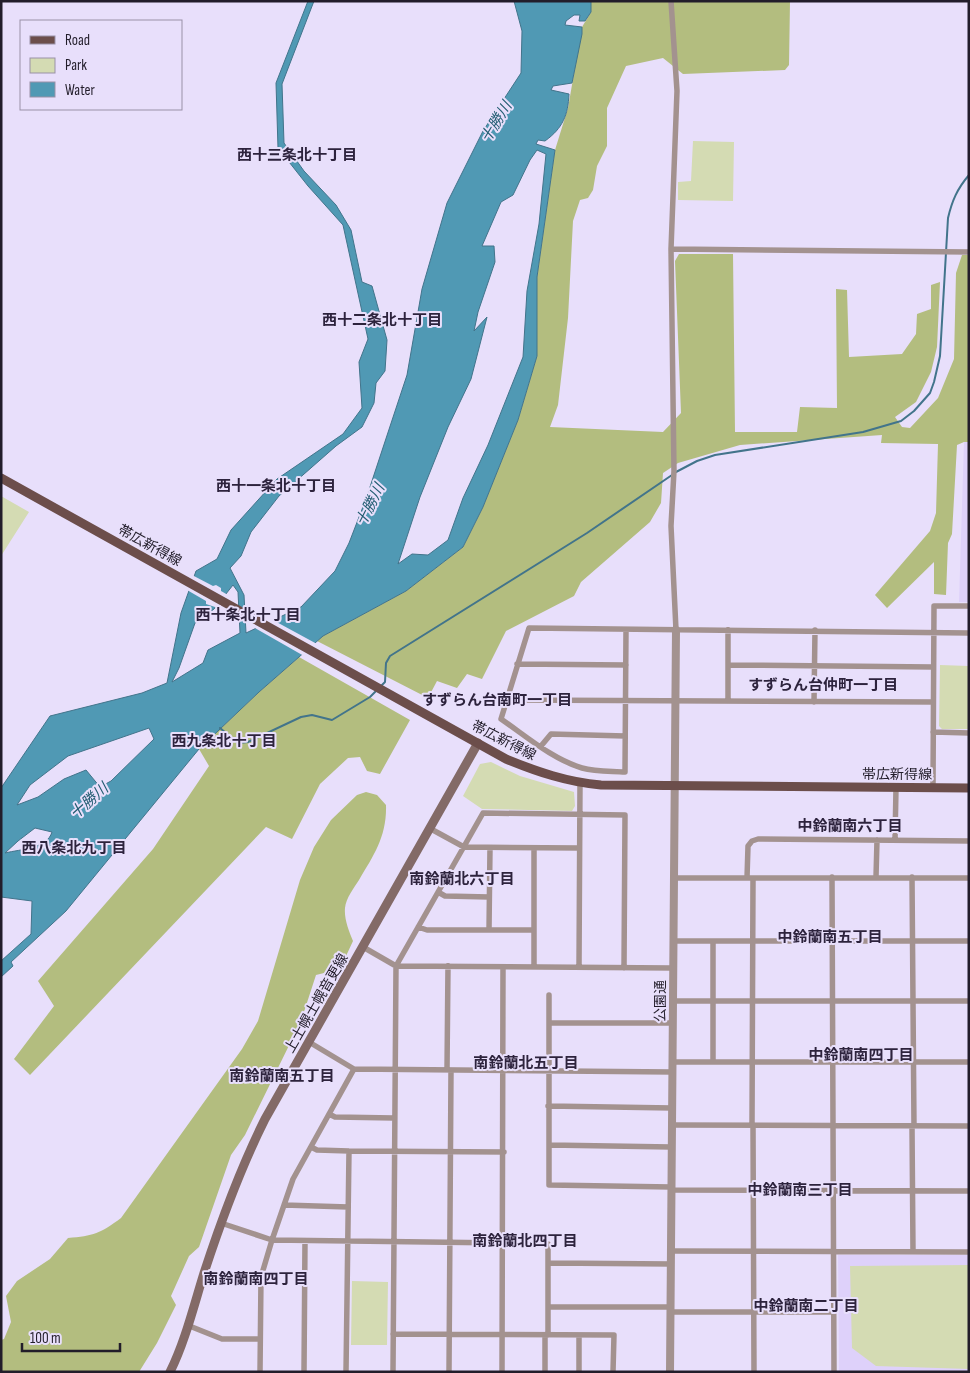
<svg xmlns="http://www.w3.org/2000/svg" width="970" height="1373" font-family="'Sofia Sans Condensed','Noto Sans JP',sans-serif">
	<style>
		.built { fill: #ded1fa }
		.green { fill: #d4dbb3 }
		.forest { fill: #b3bd7f }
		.water { fill: #5099b4; stroke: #42748b; fill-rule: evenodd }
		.pier { fill: #e8dffb }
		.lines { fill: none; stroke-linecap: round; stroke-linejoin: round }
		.stream { stroke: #42748b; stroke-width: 2 }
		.minor { stroke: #a3928f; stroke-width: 5.5 }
		.tertiary { stroke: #a3928f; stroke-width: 8 }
		.secondary { stroke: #836a67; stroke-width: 9 }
		.primary { stroke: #6c4e4b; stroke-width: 9 }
		.labels { text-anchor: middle; stroke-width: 4; stroke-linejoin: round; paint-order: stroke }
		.street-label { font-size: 14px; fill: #221d2a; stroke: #e8dffb }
		.water-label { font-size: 15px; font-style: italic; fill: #235d72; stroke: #e8dffb }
		.neighbourhood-label { font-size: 15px; font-weight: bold; fill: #2d233d; stroke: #e8dffb }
	</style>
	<rect width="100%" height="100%" fill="#e8dffb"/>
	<path class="built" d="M964 442H969V602H959Z
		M838 1255H969V1372H839Z"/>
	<path class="green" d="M693 141 734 142 733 201 678 200V182L691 181Z
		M1 496 29 512 1 556Z
		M940 665 969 666V729H942L939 726Z
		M491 762 520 776 574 792 575 806 572 811 482 809 463 796 480 764Z
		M969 1265V1369L876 1366 852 1348 850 1266Z
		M352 1281 388 1282 387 1345H351Z"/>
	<path class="forest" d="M591 1H790L789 65 785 70 683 74 663 58 626 66 607 108V146L597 166 593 190 588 198 580 200 573 221 568 318 558 405 550 427 663 432 681 413 675 261 679 254H733L735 432H797L800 407 837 408 836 289 847 290 849 357 902 354 916 334 917 314 931 309V285L940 282 937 347 931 372 916 402 895 417 902 427 910 428 938 398 954 359 956 273 962 255H969V442H964L957 445 952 534 948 543 946 595 934 594V562L887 608 875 595 930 531 936 513 938 444 881 443 882 435 740 445 678 463 663 473 661 503 650 522 581 582 574 596 506 631 482 679 467 674 457 688 437 681 428 698 317 641 323 636 406 591 463 547 483 507 518 420 537 356V277L555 150 568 108 582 27 591 12Z
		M299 657 410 720 380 774 367 771 360 757 348 758 320 784 292 839 266 827 30 1075 14 1059 54 1006 38 981 153 849 209 766 199 749 259 692Z
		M366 792 377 795 386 805C387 836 374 855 359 880 354 888 346 898 345 908 344 919 349 931 353 941L340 969 316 975 301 1021 245 1135 231 1155 199 1247 189 1256 171 1296 176 1305 157 1343 139 1372H1V1340L4 1339 11 1322 6 1296 17 1281 50 1259 68 1238C93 1236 101 1233 121 1218L242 1049 258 1021 300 880 314 847 331 820 357 795Z"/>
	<path class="water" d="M308 1H314L282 84 284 143 304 171 336 205 351 230 362 282 372 286 387 340 385 371 376 383 374 403 362 427 336 446 279 496 251 532 241 556 230 568 244 595 246 633 301 607 335 571 349 543 366 499 407 375 422 289 447 203 483 131 521 73 522 31 514 1H591V12L585 21H579L580 15H574L566 21 565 25 582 27V34L572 83 553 86 551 90 569 94C568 115 563 128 545 141L538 140 536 144 555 150 537 277V356L518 420 483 507 463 547 406 591 323 636 259 692 199 749 66 911 11 962 13 966 1 977V961L31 934 32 901 1 897V788L50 716 142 693 167 683 181 613 196 571 217 559 231 530 277 479 343 434 362 408 359 362 368 339 343 225 308 186 278 148 276 83ZM537 150 546 154 539 224 527 291 523 357 488 445 463 498 448 540 428 555 412 554 398 564 420 497 448 427 471 379 487 317 474 331 478 312 495 262 494 246H482L501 202 513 195 530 160ZM233 585 238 592 240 633 208 650 203 663 172 682 179 668 195 623 214 609ZM149 728 154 739 111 781 100 787 86 770 64 779 38 797 17 805 30 785 68 756ZM35 828 52 832C47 849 21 849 5 853L18 841Z"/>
	<path class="pier" d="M192 575 213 586 216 585 221 588V591L228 595 218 608 206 604V601L187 590Z
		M271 619 317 644 304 656 253 627Z"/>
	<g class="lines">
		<path class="stream" d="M676 472 697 461 715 455 863 432 901 421 914 411 930 393 934 382 940 356 948 218C952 201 957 189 969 175
			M381 686 385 682 386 663 390 656 587 533 672 475
			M220 728 238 743 248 742 301 717 312 715 332 720 370 697 376 691"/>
		<path class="minor" d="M671 1 677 91 671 249 674 471 671 526 676 630
			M671 249 969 252
			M626 630 625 772C611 771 596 772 582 768 552 759 526 736 501 719L529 628 969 633
			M517 664 626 665
			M728 665 933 667
			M507 698 515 700 933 702
			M728 700V630
			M814 702 815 630
			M933 732 969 733
			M541 746 551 734 625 736
			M933 788 934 606H969
			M431 829 464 847 579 848
			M895 840 896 788
			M832 877 834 1372
			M876 877 877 840
			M912 877 914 1126
			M673 878H969
			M747 878 748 846 752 841 758 839 969 841
			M438 892 445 896 489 897
			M418 927 427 930H534
			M489 930 490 848
			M673 941H969
			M363 947 396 966 672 968
			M534 967V848
			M579 967 580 783
			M549 995V1185L671 1187
			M672 1001H969
			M549 1023H672
			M309 1042 354 1069 672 1072
			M672 1062H969
			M713 1062V941
			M447 1070 448 966
			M548 1106 672 1108
			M329 1114 335 1117 394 1118
			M671 1125 969 1126
			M752 1125 753 878
			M753 1125 754 1372
			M912 1126 913 1252
			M549 1145 671 1147
			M311 1147 317 1150 349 1151 504 1152
			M671 1190 969 1191
			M284 1205 348 1207
			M221 1223 272 1240 504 1243
			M671 1251 969 1252
			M549 1263 671 1264
			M548 1307H670
			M670 1312H834
			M187 1325 222 1339H260
			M393 1334 614 1335 613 1372
			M545 1335V1372
			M548 1335V1244
			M579 1335V1372
			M260 1372 261 1277 272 1240 293 1179 354 1069
			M304 1372 305 1241
			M346 1372 349 1151
			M393 1372 396 966 483 813 625 815 624 968
			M449 1372 451 1070
			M502 1372 503 967"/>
		<path class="tertiary" d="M670 1372 676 630"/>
		<path class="secondary" d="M170 1372C185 1342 194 1305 204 1273 221 1221 240 1169 265 1119L478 743"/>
		<path class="primary" d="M1 478 506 759C538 772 567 782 601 785L969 788"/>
	</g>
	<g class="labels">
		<g class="street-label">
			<text transform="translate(150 545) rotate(29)" y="5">帯広新得線</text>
			<text transform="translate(504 740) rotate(27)" y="5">帯広新得線</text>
			<text x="897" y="779">帯広新得線</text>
			<text transform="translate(660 1001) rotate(-90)" y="5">公園通</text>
			<text transform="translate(316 1003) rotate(-60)" y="5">上士幌士幌音更線</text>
		</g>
		<g class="water-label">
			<text transform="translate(496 122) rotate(-59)" y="5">十勝川</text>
			<text transform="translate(370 505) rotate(-63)" y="5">十勝川</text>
			<text transform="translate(89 801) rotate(-42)" y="5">十勝川</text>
		</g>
		<g class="neighbourhood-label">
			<text x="297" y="160">西十三条北十丁目</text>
			<text x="382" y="325">西十二条北十丁目</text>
			<text x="276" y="491">西十一条北十丁目</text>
			<text x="248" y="620">西十条北十丁目</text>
			<text x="823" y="690">すずらん台仲町一丁目</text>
			<text x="497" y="705">すずらん台南町一丁目</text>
			<text x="224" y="746">西九条北十丁目</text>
			<text x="850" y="831">中鈴蘭南六丁目</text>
			<text x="74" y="853">西八条北九丁目</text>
			<text x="462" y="884">南鈴蘭北六丁目</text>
			<text x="830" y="942">中鈴蘭南五丁目</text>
			<text x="861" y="1060">中鈴蘭南四丁目</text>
			<text x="526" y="1068">南鈴蘭北五丁目</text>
			<text x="282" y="1081">南鈴蘭南五丁目</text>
			<text x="800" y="1195">中鈴蘭南三丁目</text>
			<text x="525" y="1246">南鈴蘭北四丁目</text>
			<text x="256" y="1284">南鈴蘭南四丁目</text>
			<text x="806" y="1311">中鈴蘭南二丁目</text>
		</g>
	</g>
	<rect width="970" height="1373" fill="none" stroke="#221d2a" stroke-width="5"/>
	<rect x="20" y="20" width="162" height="90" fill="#e8dffb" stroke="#9991a7"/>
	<rect x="30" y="36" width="25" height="8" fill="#6c4e4b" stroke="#9991a7"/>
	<text x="65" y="45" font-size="15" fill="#221d2a">Road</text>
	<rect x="30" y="58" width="25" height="15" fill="#d4dbb3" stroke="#9991a7"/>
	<text x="65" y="70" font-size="15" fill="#221d2a">Park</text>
	<rect x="30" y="82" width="25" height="15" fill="#5099b4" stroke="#9991a7"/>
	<text x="65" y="95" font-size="15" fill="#221d2a">Water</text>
	<path d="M22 1343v8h98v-8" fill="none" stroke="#221d2a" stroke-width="2.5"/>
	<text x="30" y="1343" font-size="15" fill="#221d2a" stroke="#e8dffb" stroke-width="4" paint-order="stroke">100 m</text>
</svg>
